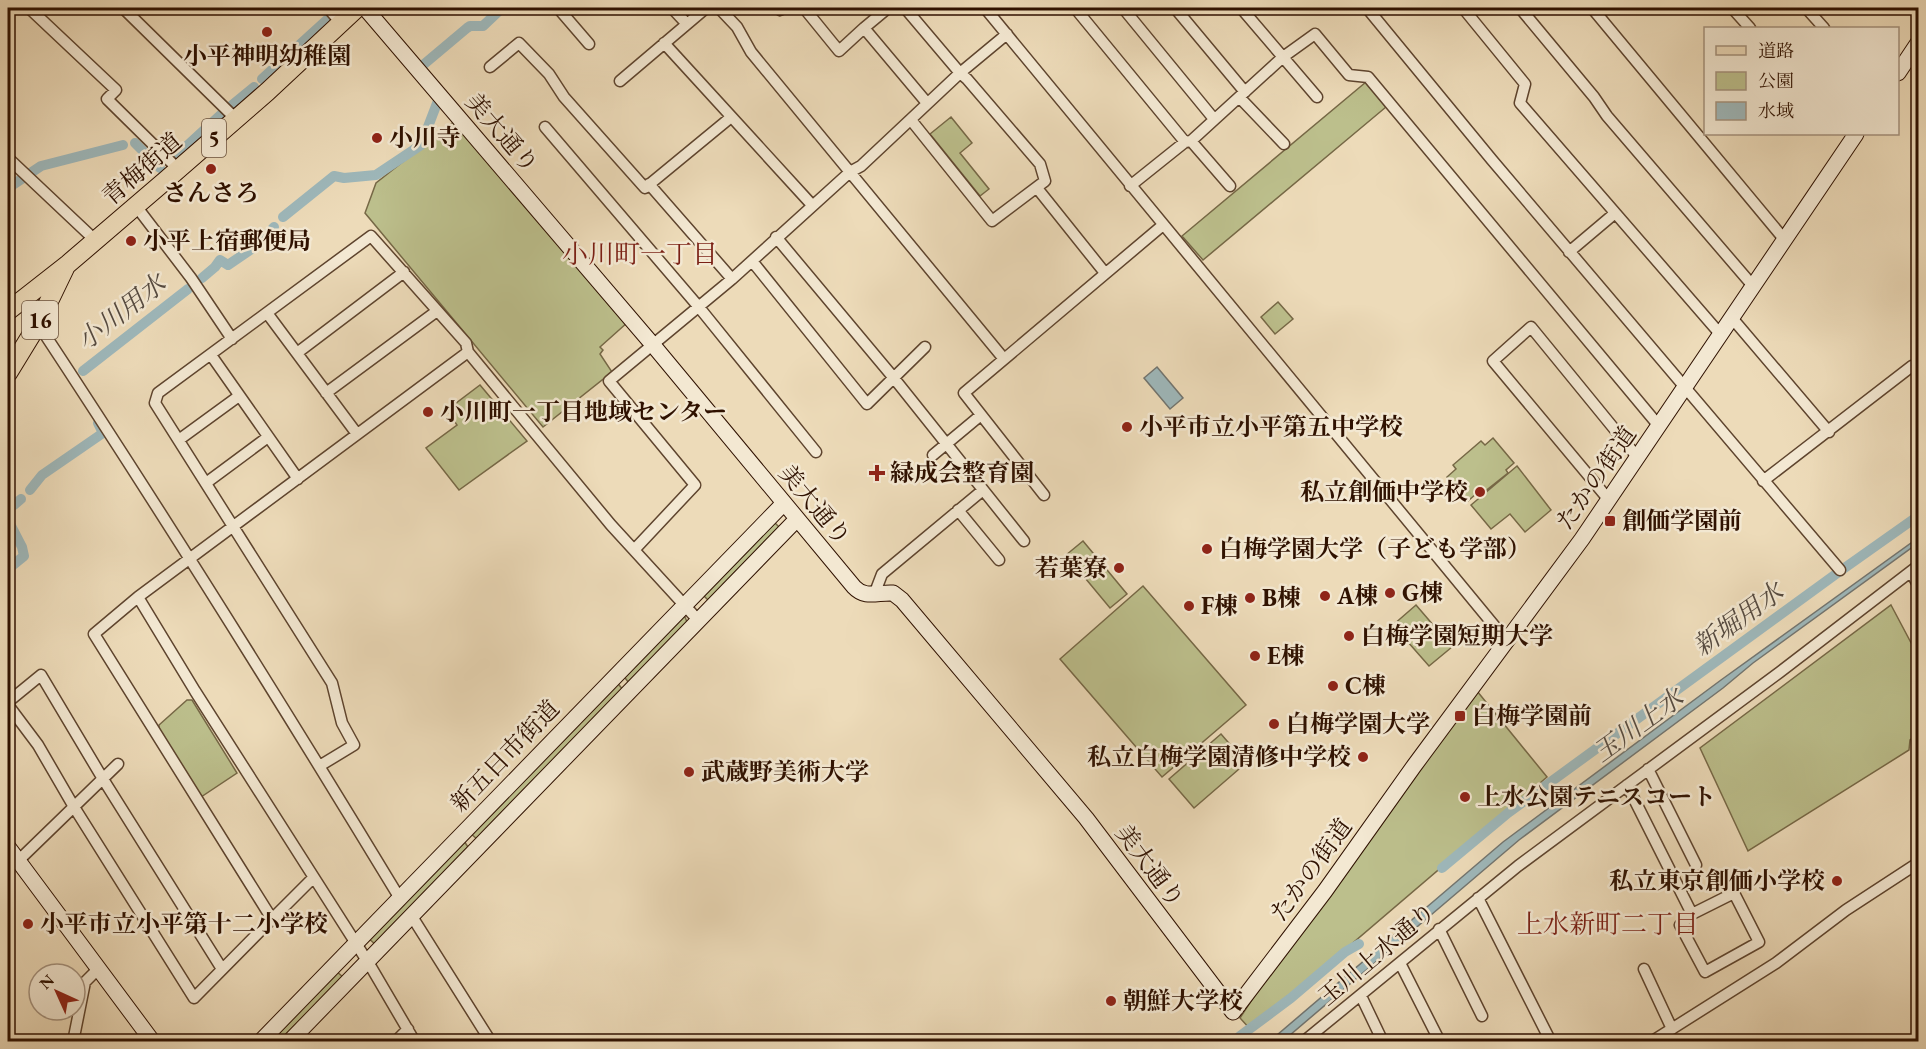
<svg xmlns="http://www.w3.org/2000/svg" width="1926" height="1049" font-family="'EB Garamond','Noto Serif JP',serif">
	<style>
		.green { fill: #bcbf8c; stroke: #766846; stroke-width: 1.5 }
		.water { fill: #9eb8bb; stroke: #727570; stroke-width: 1.5 }
		.lines { fill: none; stroke-linecap: round; stroke-linejoin: round }
		.canal { stroke: #9eb8bb; stroke-width: 10 }
		.street-casing { stroke: #5e442e; stroke-width: 13 }
		.secondary-casing { stroke: #2f1100; stroke-width: 17 }
		.primary-casing { stroke: #2f1100; stroke-width: 20 }
		.street { stroke: #f3e8d2; stroke-width: 10 }
		.secondary { stroke: #f3e8d2; stroke-width: 15 }
		.primary { stroke: #eddbb9; stroke-width: 18 }
		.poi-dot { fill: #8f2418; stroke: #f3e8d2; stroke-width: 2 }
		.labels { text-anchor: middle; stroke-width: 5; stroke-linejoin: round; paint-order: stroke }
		.shield { fill: #f3e8d2; stroke: #6a523f; stroke-width: 1.5 }
		.shield-label { font-size: 22px; font-weight: bold; fill: #2f1100 }
		.poi-label { font-size: 24px; font-weight: bold; fill: #2f1100; stroke: #f3e8d2; text-anchor: start }
		.street-label { font-size: 24px; fill: #2f1100; stroke: #f3e8d2 }
		.neighbourhood-label { font-size: 26px; fill: #7a1f14; stroke: #f3e8d2 }
		.water-label { font-size: 26px; font-style: italic; fill: #564b41; stroke: #f3e8d2 }
	</style>
	<rect width="100%" height="100%" fill="#eddbb9"/>
	<filter id="stains"><feTurbulence type="fractalNoise" baseFrequency=".00333" numOctaves="4"/><feColorMatrix values="0 0 0 0 .2 0 0 0 0 .09 0 0 0 0 .02 0 0 0 .5 -.17"/></filter>
	<radialGradient id="worn" r=".72"><stop offset=".6" stop-color="#630" stop-opacity="0"/><stop offset="1" stop-color="#630" stop-opacity=".3"/></radialGradient>
	<path class="green" d="M1366 82 1386 107 1203 260 1182 236Z
		M951 117 972 143 960 153 989 189 980 196 930 134Z
		M456 120 628 322 600 347 603 350 600 354 612 372 543 427 365 213 376 183Z
		M1278 302 1293 319 1275 334 1261 317Z
		M480 385 527 441 459 490 426 448 457 425 447 410Z
		M1493 438 1514 463 1506 470 1508 473 1479 496 1476 494 1468 501 1447 477 1456 469 1453 465 1481 441 1485 445Z
		M1517 466 1551 510 1525 532 1510 514 1491 529 1471 505Z
		M772 520 780 528 709 601 701 593Z
		M1083 541 1127 594 1110 608 1066 555Z
		M1143 586 1246 705 1162 777 1060 659Z
		M1416 605 1452 647 1429 666 1393 625Z
		M1891 605 1918 656V734L1910 740 1909 750 1748 851 1700 748Z
		M681 615 685 617 687 622 629 683 622 674Z
		M616 681 623 690 478 840 469 832Z
		M1477 691 1547 777 1251 1030 1240 1018 1268 975Z
		M187 700H192L237 773 201 797 159 730V725Z
		M1221 734 1246 763 1194 808 1169 779Z
		M464 841 468 847 376 945 367 937Z
		M335 970 344 978 282 1041 266 1042Z"/>
	<path class="water" d="M1157 367 1183 398 1170 409 1144 378Z
		M1918 538V543L1753 663 1723 688 1519 840 1283 1041H1270L1503 842 1721 680Z"/>
	<g class="lines">
		<path class="canal" d="M423 65 467 28 470 26H483L502 8
			M262 79 340 8
			M232 105 254 87
			M135 143 160 168
			M176 156 226 110
			M8 188 41 166 123 145
			M283 217 334 176 344 178 376 175 421 145 439 98 436 93
			M202 278 215 267 220 260 228 265 259 244 274 227
			M83 371 188 289
			M30 490 42 475 103 433 98 423
			M14 505 21 499
			M8 520 22 547 24 556 8 569
			M1442 868 1508 813 1836 574 1918 516
			M1234 1042 1240 1036 1291 998 1345 952 1359 944"/>
		<g class="street-casing">
			<path id="street" d="M29 8 116 90 107 99 178 169
				M123 8 236 119
				M328 8 341 23
				M558 8 589 44
				M672 8 686 23
				M719 8 737 27 751 52 1004 359
				M778 8 780 10 784 8
				M804 8 839 51 864 28
				M888 8 864 28 927 103
				M905 8 960 73 967 79 1040 164 1045 181 992 221 911 120
				M985 8 1506 640
				M1075 8 1185 142
				M1123 8 1214 119
				M1175 8 1245 92
				M1241 8 1317 97
				M1367 8 1492 160 1840 570
				M1463 8 1525 84 1520 103 1721 335
				M1520 8 1594 97 1607 116 1753 286
				M1592 8 1784 239
				M1732 8 1750 28
				M1806 8 1824 28
				M1913 8 1918 15
				M664 43 812 205
				M490 67 519 43 549 74 564 97 645 188 730 118
				M620 81 706 8
				M1240 98 1284 144
				M545 127 698 306 816 452
				M1191 141 1230 186
				M8 158 96 241
				M649 184 732 279
				M1130 186 1185 142 1191 141 1283 57 1315 34 1349 75 1368 77 1659 426
				M1037 188 1105 273
				M136 206 191 278 232 339
				M776 237 893 377 1024 541
				M1569 252 1614 214
				M752 261 867 404 925 347
				M267 313 357 434
				M1732 318 1829 432
				M38 324C162 512 282 704 399 897
				M297 353 404 272
				M211 355 298 479
				M326 393 437 311
				M180 439 239 396
				M933 455 981 415
				M1763 481 1912 366
				M206 483 268 437
				M1044 495 964 393 1163 225
				M1609 500 1493 361 1531 327 1638 458
				M958 510 999 560
				M634 550 695 485 609 381 732 279 850 172 861 166 960 73 1007 34
				M1911 572 1918 585
				M874 595 882 574 983 490
				M8 702 41 675 103 779 222 969
				M8 705 38 745 74 807 194 998 272 919 94 634 138 597
				M321 765 354 745 342 723 332 683 155 403 158 393 371 236 466 343 468 352
				M1648 769 1696 865
				M1627 785 1692 914 1680 925 1705 972 1759 942 1734 893 1692 914
				M18 861 118 764
				M1478 898 1551 1042
				M411 915 491 1042
				M272 919 313 878
				M1439 929 1482 1016
				M1400 963 1440 1042
				M1644 969 1672 1029
				M1361 996 1383 1042
				M73 1042 85 982 98 969
				M395 1042 408 1029
				M415 1042 371 967 195 691 138 597 468 352 611 525 698 620
				M1303 1042 1518 866 1780 672 1918 566
				M1651 1042 1776 963 1846 910 1918 863"/>
		</g>
		<g class="secondary-casing">
			<path id="secondary" d="M365 8 653 345 854 587C865 599 878 592 893 593L902 600 1086 818 1233 1012 1325 891 1414 766 1582 539 1856 134
				M1898 73 1918 43
				M8 847 153 1042
				M260 1042 784 503
				M289 1042 797 519"/>
		</g>
		<g class="primary-casing">
			<path id="primary" d="M8 311 68 264 166 180 267 92 357 8
				M8 373 38 324 65 268"/>
		</g>
		<use href="#street" class="street"/>
		<use href="#secondary" class="secondary"/>
		<use href="#primary" class="primary"/>
	</g>
	<g class="poi-dot">
		<circle cx="267" cy="32" r="6"/>
		<circle cx="377" cy="138" r="6"/>
		<circle cx="211" cy="169" r="6"/>
		<circle cx="131" cy="241" r="6"/>
		<circle cx="428" cy="412" r="6"/>
		<circle cx="1127" cy="427" r="6"/>
		<path d="M874 464h6v6h6v6h-6v6h-6v-6h-6v-6h6z"/>
		<circle cx="1480" cy="492" r="6"/>
		<rect x="1604" y="515" width="12" height="12" rx="3"/>
		<circle cx="1207" cy="549" r="6"/>
		<circle cx="1119" cy="568" r="6"/>
		<circle cx="1390" cy="593" r="6"/>
		<circle cx="1325" cy="596" r="6"/>
		<circle cx="1250" cy="598" r="6"/>
		<circle cx="1189" cy="606" r="6"/>
		<circle cx="1349" cy="636" r="6"/>
		<circle cx="1255" cy="656" r="6"/>
		<circle cx="1333" cy="686" r="6"/>
		<rect x="1454" y="710" width="12" height="12" rx="3"/>
		<circle cx="1274" cy="724" r="6"/>
		<circle cx="1363" cy="757" r="6"/>
		<circle cx="689" cy="772" r="6"/>
		<circle cx="1465" cy="797" r="6"/>
		<circle cx="1837" cy="881" r="6"/>
		<circle cx="28" cy="924" r="6"/>
		<circle cx="1111" cy="1001" r="6"/>
	</g>
	<g class="labels">
		<g class="shield">
			<rect x="202" y="119" width="24" height="38" rx="4.5"/>
			<rect x="22" y="301" width="36" height="38" rx="4.5"/>
		</g>
		<g class="shield-label">
			<text x="214" y="146">5</text>
			<text x="40" y="328">16</text>
		</g>
		<g class="poi-label">
			<text x="267" y="64" text-anchor="middle">小平神明幼稚園</text>
			<text x="389" y="146">小川寺</text>
			<text x="211" y="201" text-anchor="middle">さんさろ</text>
			<text x="143" y="249">小平上宿郵便局</text>
			<text x="440" y="420">小川町一丁目地域センター</text>
			<text x="1139" y="435">小平市立小平第五中学校</text>
			<text x="890" y="481">緑成会整育園</text>
			<text x="1468" y="500" text-anchor="end">私立創価中学校</text>
			<text x="1622" y="529">創価学園前</text>
			<text x="1219" y="557">白梅学園大学（子ども学部）</text>
			<text x="1107" y="576" text-anchor="end">若葉寮</text>
			<text x="1402" y="601">G棟</text>
			<text x="1337" y="604">A棟</text>
			<text x="1262" y="606">B棟</text>
			<text x="1201" y="614">F棟</text>
			<text x="1361" y="644">白梅学園短期大学</text>
			<text x="1267" y="664">E棟</text>
			<text x="1345" y="694">C棟</text>
			<text x="1472" y="724">白梅学園前</text>
			<text x="1286" y="732">白梅学園大学</text>
			<text x="1351" y="765" text-anchor="end">私立白梅学園清修中学校</text>
			<text x="701" y="780">武蔵野美術大学</text>
			<text x="1477" y="805">上水公園テニスコート</text>
			<text x="1825" y="889" text-anchor="end">私立東京創価小学校</text>
			<text x="40" y="932">小平市立小平第十二小学校</text>
			<text x="1123" y="1009">朝鮮大学校</text>
		</g>
		<g class="street-label">
			<text transform="translate(502 133) rotate(49)" y="8">美大通り</text>
			<text transform="translate(142 169) rotate(-41)" y="8">青梅街道</text>
			<text transform="translate(1596 478) rotate(-55)" y="8">たかの街道</text>
			<text transform="translate(815 505) rotate(50)" y="8">美大通り</text>
			<text transform="translate(505 756) rotate(-46)" y="8">新五日市街道</text>
			<text transform="translate(1150 866) rotate(53)" y="8">美大通り</text>
			<text transform="translate(1311 870) rotate(-54)" y="8">たかの街道</text>
			<text transform="translate(1377 954) rotate(-40)" y="8">玉川上水通り</text>
		</g>
		<g class="neighbourhood-label">
			<text x="640" y="263">小川町一丁目</text>
			<text x="1608" y="933">上水新町二丁目</text>
		</g>
		<g class="water-label">
			<text transform="translate(121 312) rotate(-38)" y="9">小川用水</text>
			<text transform="translate(1738 619) rotate(-36)" y="9">新堀用水</text>
			<text transform="translate(1638 725) rotate(-36)" y="9">玉川上水</text>
		</g>
	</g>
	<rect width="1926" height="1049" fill="none" stroke="#eddbb9" stroke-width="30"/>
	<rect x="9" y="9" width="1908" height="1031" fill="none" stroke="#2f1100" stroke-width="3"/>
	<rect x="15" y="15" width="1896" height="1019" fill="none" stroke="#2f1100" stroke-width="1.5"/>
	<rect x="1704" y="27" width="195" height="108" fill="#f3e8d2" stroke="#a5927e" stroke-width="1.5"/>
	<rect x="1716" y="46" width="30" height="9" fill="#eddbb9" stroke="#a5927e" stroke-width="1.5"/>
	<text x="1758" y="57" font-size="18" fill="#2f1100">道路</text>
	<rect x="1716" y="72" width="30" height="18" fill="#bcbf8c" stroke="#a5927e" stroke-width="1.5"/>
	<text x="1758" y="87" font-size="18" fill="#2f1100">公園</text>
	<rect x="1716" y="102" width="30" height="18" fill="#9eb8bb" stroke="#a5927e" stroke-width="1.5"/>
	<text x="1758" y="117" font-size="18" fill="#2f1100">水域</text>
	<g transform="translate(57 992) rotate(315)"><circle r="28" fill="#f3e8d2" stroke="#a5927e" stroke-width="1.5"/>
	<path d="M0-4.5L10 22L0 15L-10 22Z" fill="#8f2418"/>
	<text y="-9" font-size="16" font-weight="bold" text-anchor="middle" fill="#2f1100">N</text>
	</g>
	<rect width="100%" height="100%" filter="url(#stains)"/>
	<rect width="100%" height="100%" fill="url(#worn)"/>
</svg>
